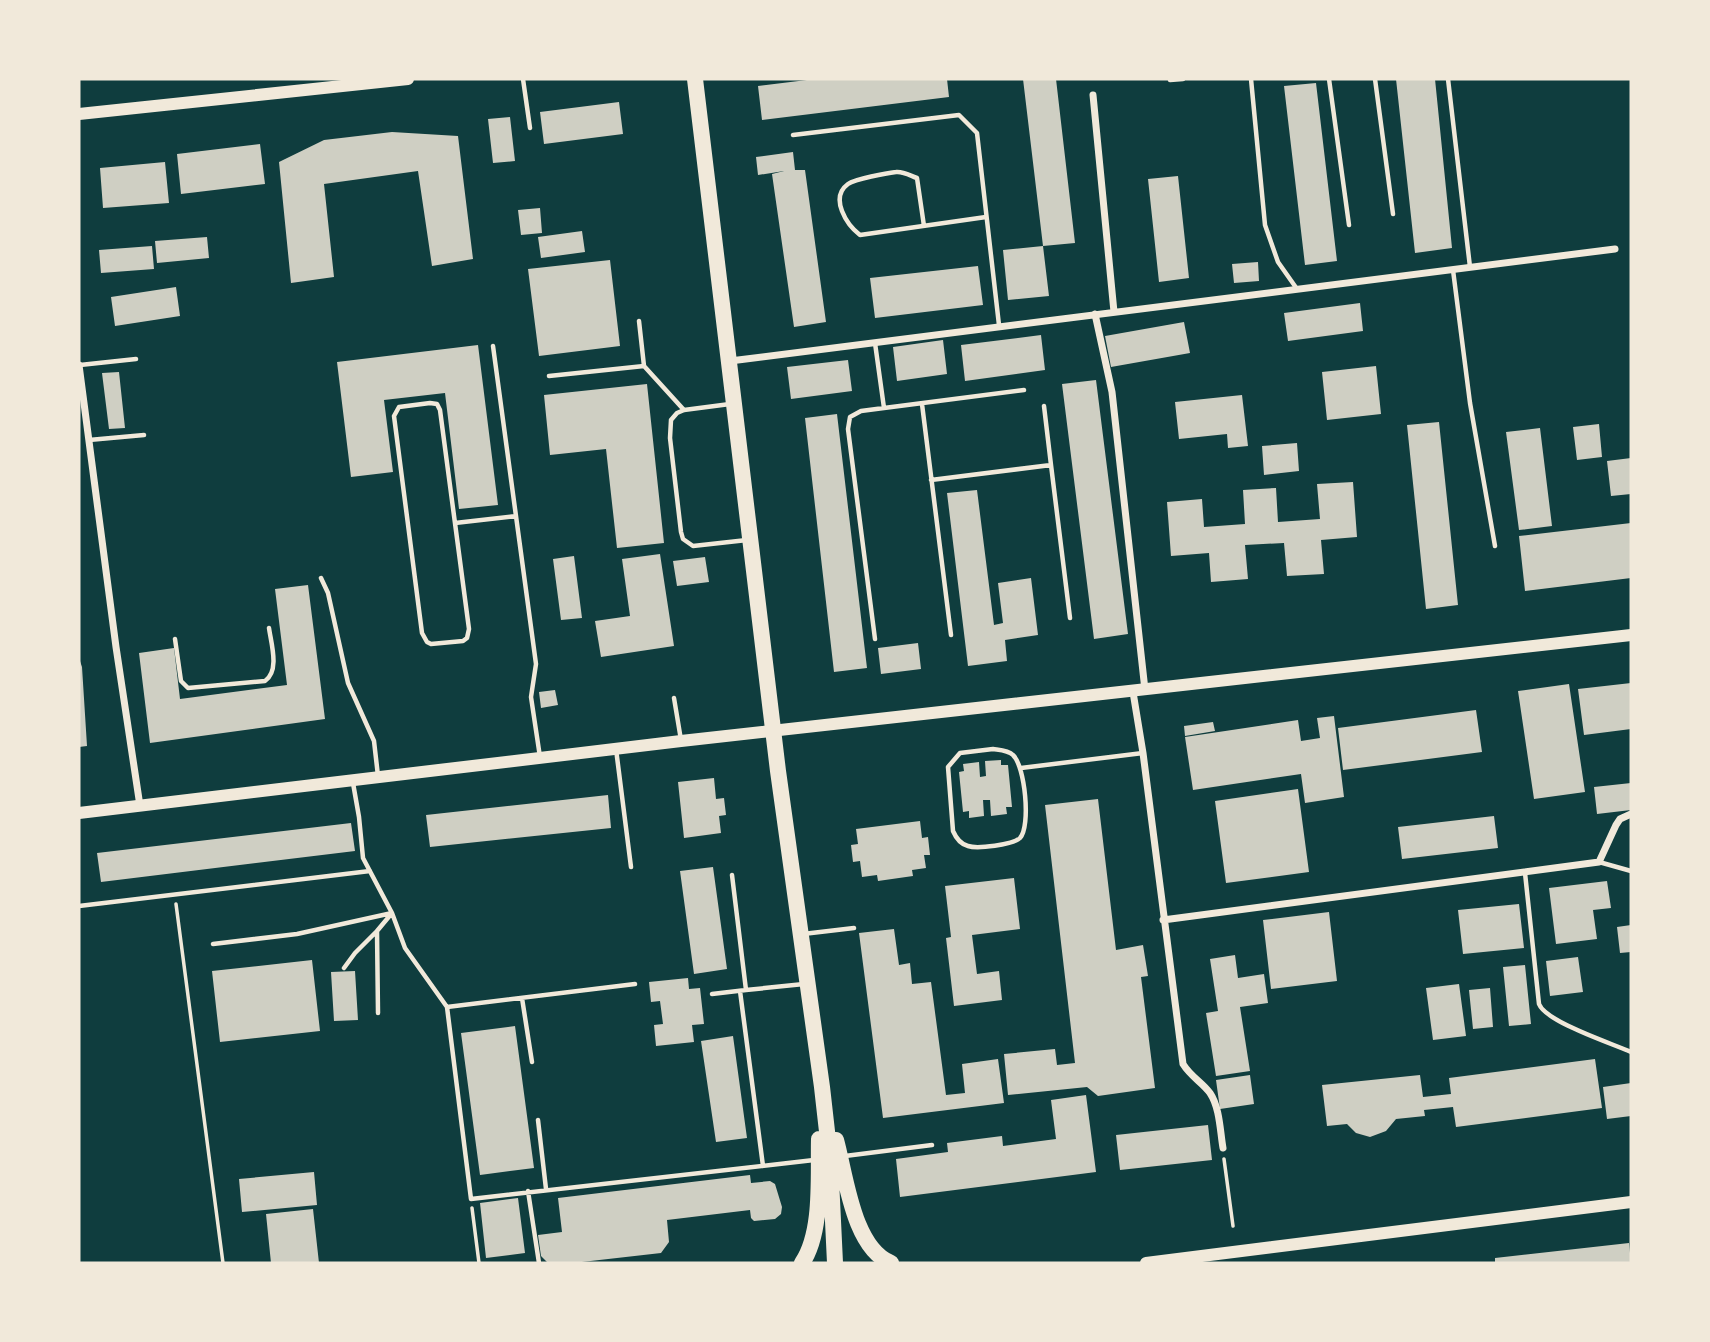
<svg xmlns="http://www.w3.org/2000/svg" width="1710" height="1342" font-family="'IBM Plex Sans',sans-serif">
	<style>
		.building { fill: #cfcfc3 }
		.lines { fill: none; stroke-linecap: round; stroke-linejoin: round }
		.path { stroke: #f1e9da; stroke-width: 3.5 }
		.service { stroke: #f1e9da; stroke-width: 4.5 }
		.minor { stroke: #f1e9da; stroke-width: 7 }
		.tertiary { stroke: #f1e9da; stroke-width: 12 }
		.trunk { stroke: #f1e9da; stroke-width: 16 }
	</style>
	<rect width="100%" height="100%" fill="#0f3d3e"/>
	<path class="building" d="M815 79H947L949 97 762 120 758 86Z
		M1023 79H1056L1075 243 1043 246Z
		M1396 79H1435L1452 248 1415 253Z
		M1316 83 1337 261 1305 265 1284 86Z
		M619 102 623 134 544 144 540 112Z
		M510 117 515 161 493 163 488 119Z
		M392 132 458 136 473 259 432 266 418 171 324 184 334 277 291 283 279 162 324 140Z
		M260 144 265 184 181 194 177 154Z
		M793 152 795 170H805L826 322 794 327 772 174 784 171 758 175 756 157Z
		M165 162 169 203 103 208 100 168Z
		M1178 176 1189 278 1159 282 1148 179Z
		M540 208 542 233 521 235 518 210Z
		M582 231 585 252 541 258 538 237Z
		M207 237 209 258 157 263 155 241Z
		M152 246 154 269 101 273 99 250Z
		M1043 246 1049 296 1008 300 1003 250Z
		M610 260 620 346 539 356 528 269Z
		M1258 262 1259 281 1234 283 1232 264Z
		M978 266 983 305 875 318 870 278Z
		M176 287 180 316 115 326 111 297Z
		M1360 303 1363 331 1288 341 1284 313Z
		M1184 322 1190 353 1111 367 1105 336Z
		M1041 335 1045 370 965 381 961 345Z
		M943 340 947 374 897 381 893 347Z
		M478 345 498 505 459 509 445 393 384 400 393 472 351 477 337 362Z
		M848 360 852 391 791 399 787 367Z
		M1376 366 1381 414 1327 420 1322 372Z
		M119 372 125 428 109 429 102 373Z
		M1096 380 1128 634 1094 639 1062 384Z
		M647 384 664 543 617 548 606 449 550 455 544 395Z
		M1242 395 1248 446 1228 448 1227 434 1179 439 1175 402Z
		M837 414 867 668 834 672 805 418Z
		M1439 422 1458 605 1426 609 1407 425Z
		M1599 424 1602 457 1577 460 1573 427Z
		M1540 428 1552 526 1519 530 1506 432Z
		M1297 443 1299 471 1264 475 1262 446Z
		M1631 458V494L1611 496 1607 461Z
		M1353 482 1357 537 1321 540 1324 574 1287 576 1284 543 1245 545 1248 579 1211 582 1209 553 1171 556 1167 502 1202 499 1204 527 1245 524 1243 490 1276 488 1278 522 1320 519 1317 484Z
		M977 490 994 625 1003 623 998 583 1031 578 1038 635 1005 640 1007 661 968 666 947 493Z
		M1631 523V578L1525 591 1519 536Z
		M660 554 674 646 601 657 595 621 630 616 622 559Z
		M574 556 582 618 561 620 553 559Z
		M705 557 709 582 677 586 673 561Z
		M308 585 325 719 150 743 139 653 174 648 180 699 287 685 275 589Z
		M918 643 921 669 881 674 878 648Z
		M79 658 82 667 87 746 79 747Z
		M1631 683V729L1584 735 1578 689Z
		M1569 684 1585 792 1534 799 1518 691Z
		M555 690 558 705 541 708 539 692Z
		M1476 710 1482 752 1343 770 1338 728Z
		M1334 716 1344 797 1305 803 1301 774 1193 790 1185 737 1298 720 1301 741 1320 738 1317 718Z
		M1213 722 1215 731 1185 736 1184 726Z
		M1001 760V765H1008L1012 807H1006L1007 814 991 816 990 800H983L984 816 969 818V811L963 812 959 772 964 771 963 764 979 762 980 777 986 776 985 761Z
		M714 778 716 799 724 798 726 815 719 816 721 833 684 838 678 782Z
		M1631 783V810L1597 814 1594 787Z
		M1298 789 1309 872 1226 883 1215 801Z
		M608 795 611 828 430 847 426 815Z
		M1098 799 1116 950 1143 945 1148 976 1141 977 1155 1088 1098 1096 1087 1087 1008 1095 1004 1054 1055 1049 1057 1065 1075 1063 1045 805Z
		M1494 816 1498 848 1402 859 1398 827Z
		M920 821 922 838 928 837 930 855H924L926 868 912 870 913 876 878 881 877 875 862 877 860 861 853 862 851 845 858 844 856 829Z
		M351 823 355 851 101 882 97 853Z
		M713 867 727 969 694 974 680 871Z
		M1014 878 1020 929 972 935 977 974 999 971 1002 1000 954 1006 946 938 951 937 945 886Z
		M1607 881 1611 908 1593 910 1597 939 1556 944 1549 888Z
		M1519 904 1524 948 1463 954 1458 910Z
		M1329 912 1337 981 1271 989 1263 920Z
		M1631 925V952L1620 953 1617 927Z
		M894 929 899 965 910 963 912 984 931 982 946 1095 965 1093 962 1064 998 1059 1004 1103 883 1118 859 933Z
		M1235 955 1238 978 1264 974 1268 1003 1240 1007 1250 1071 1216 1076 1206 1013 1218 1011 1210 959Z
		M1578 957 1583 992 1550 996 1546 961Z
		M312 960 320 1031 220 1042 212 971Z
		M1525 965 1531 1024 1509 1026 1503 967Z
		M355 971 358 1020 334 1021 331 972Z
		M688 978 689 989 700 988 704 1024 692 1025 694 1042 656 1046 654 1025 663 1024 660 1001 651 1002 649 982Z
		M1459 984 1466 1036 1433 1040 1426 988Z
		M1490 988 1493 1027 1473 1029 1469 990Z
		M515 1026 534 1168 480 1175 461 1033Z
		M733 1036 747 1138 716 1142 701 1041Z
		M1595 1059 1602 1108 1456 1127 1453 1107 1424 1110 1425 1116 1396 1119 1386 1131 1370 1137 1356 1133 1347 1124 1327 1126 1322 1085 1420 1075 1423 1097 1451 1094 1449 1078Z
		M1250 1075 1254 1104 1220 1109 1216 1080Z
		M1631 1083V1116L1607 1119 1603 1087Z
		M1086 1095 1096 1172 900 1197 896 1159 948 1152 947 1143 1002 1136 1003 1146 1056 1139 1051 1100Z
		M1208 1125 1212 1160 1120 1170 1116 1135Z
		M314 1172 317 1205 242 1212 239 1179Z
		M750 1175 751 1183 770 1181 775 1184 782 1207 781 1214 775 1219 754 1221 751 1218 750 1210 667 1220 669 1242 661 1253 573 1263H548L541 1256 538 1235 562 1232 558 1198Z
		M518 1198 525 1253 486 1258 480 1203Z
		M313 1209 319 1263H271L266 1214Z
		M1629 1243 1631 1263H1495V1258Z"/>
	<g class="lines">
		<path class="path" d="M176 904 223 1263
			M1224 1159 1233 1226
			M472 1208 479 1263"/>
		<path class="service" d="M523 79 530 128
			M1251 79 1265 225 1278 262 1297 289
			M1329 79 1349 225
			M1375 79 1393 214
			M1448 79 1470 267
			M1170 80 1183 79
			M793 135 959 115 977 133 999 325
			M924 226 917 178C911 176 903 171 896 172 887 173 855 179 848 184 829 198 847 225 860 235L986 217
			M1453 270 1470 403 1495 546
			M639 321 644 366 684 410
			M493 346 536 664 531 697 540 757
			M80 365 136 359
			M549 376 644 366
			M430 403 437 404 440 410 469 629 467 638 463 641 431 644 427 642 422 633 394 416 399 407Z
			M730 404 684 410 677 413 671 420 670 438 681 532 683 539 693 546 747 540
			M922 404 951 635
			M1044 406 1051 465
			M884 408 1024 390
			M89 440 144 435
			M931 480 1051 465 1070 618
			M455 523 516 516
			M321 578 328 593 348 683 374 741 378 776
			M175 639 181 681 188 688 265 681C280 671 271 643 269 628
			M875 639 848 429 850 417 861 411 884 408 875 343
			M674 698 681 740
			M616 749 631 867
			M993 749C1000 750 1008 750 1013 755 1025 766 1031 826 1020 838 1013 845 977 849 968 846 960 844 956 838 953 831L948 767 960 753Z
			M1021 768 1143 753
			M353 783 359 817 363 858 392 913 405 948 447 1007 635 984
			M1599 862 1631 871
			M1525 873 1539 1004C1546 1022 1611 1043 1631 1052
			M732 875 746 990 804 984
			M79 906 370 871
			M803 934 854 928
			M213 944 297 934 392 913 377 931 378 1013
			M344 968 355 953 376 932
			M740 991 763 1166
			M712 994 746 990
			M522 998 532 1062
			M447 1007 471 1199 814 1160
			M538 1120 546 1189
			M845 1156 932 1145
			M528 1191 539 1263"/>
		<path class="minor" d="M1093 95 1114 312
			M1095 314 1112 392 1145 690
			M730 361 1615 249
			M79 365 116 647 140 806
			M1133 692 1143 753 1183 1064C1191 1077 1202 1082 1210 1093 1220 1108 1220 1131 1223 1148
			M1163 920 1599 862 1616 825 1620 819 1631 814"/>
		<path class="tertiary" d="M79 114 408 79
			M79 813 681 741 1631 635
			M1146 1263 1631 1202"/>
		<path class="trunk" d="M695 79 778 771 822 1087 830 1158 835 1263
			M836 1140C846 1176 853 1248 891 1263
			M802 1263C823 1232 818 1176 819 1139"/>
	</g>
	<rect width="1710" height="1342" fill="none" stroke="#f1e9da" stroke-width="161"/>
</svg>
